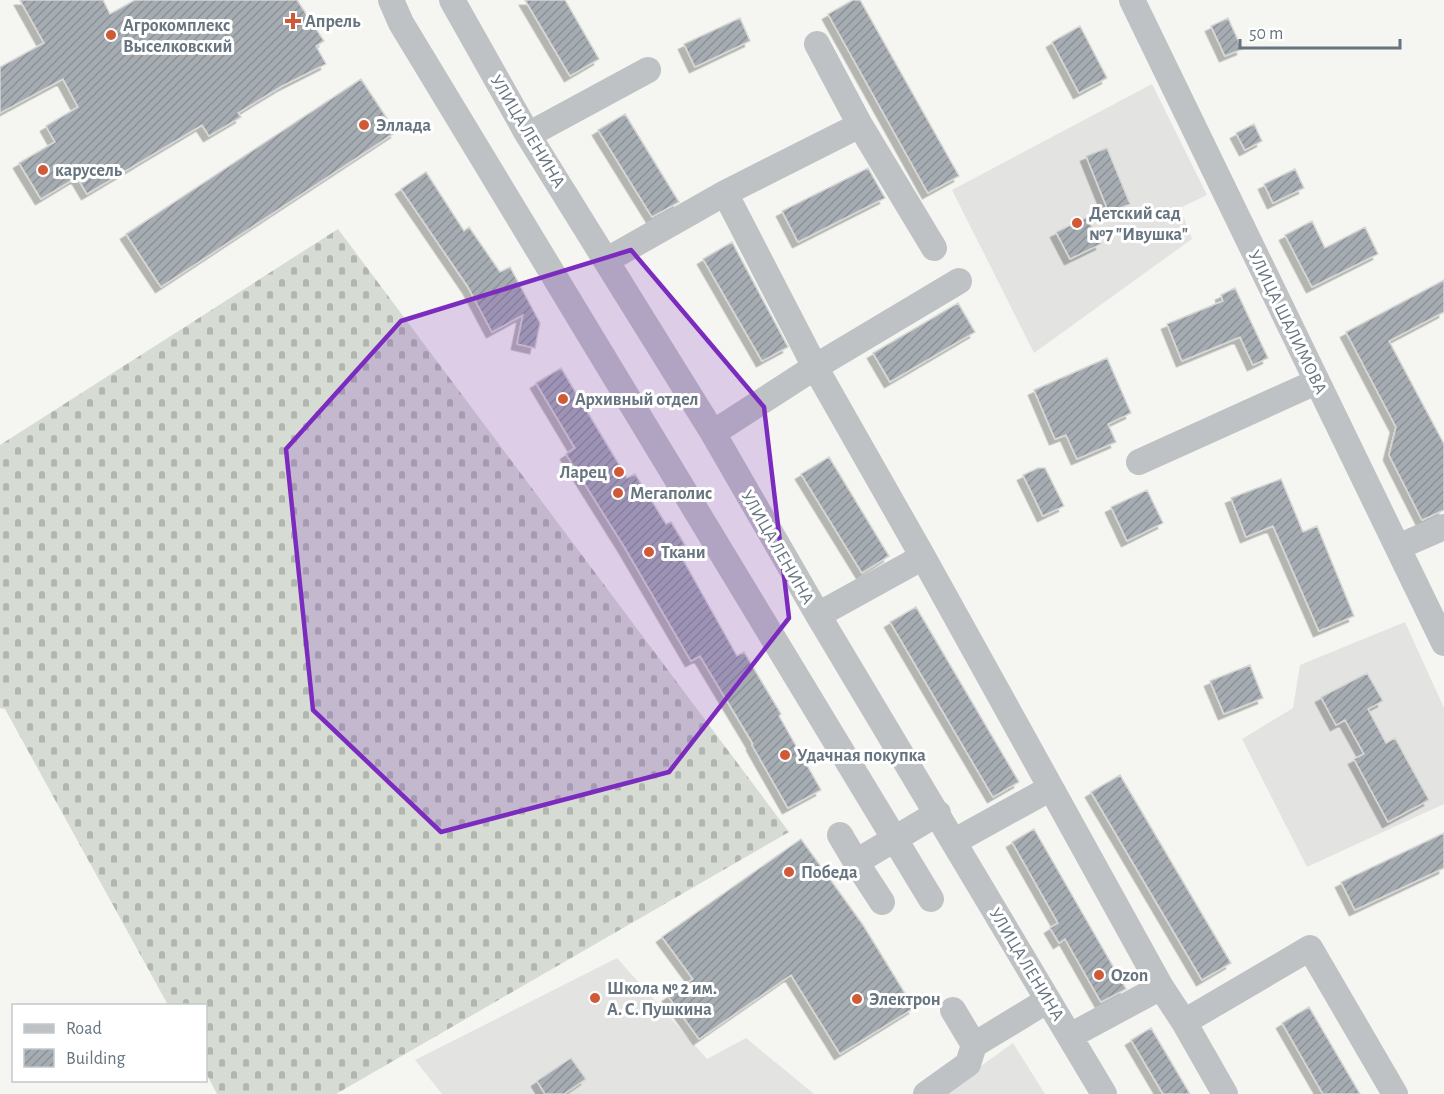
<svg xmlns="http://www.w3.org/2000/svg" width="1444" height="1094" font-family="'Alegreya Sans',sans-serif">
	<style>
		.built { fill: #e3e4e2 }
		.cemetery { fill: url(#cemetery-stones) }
		.building { fill: url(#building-hatch); stroke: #d6d6d4; stroke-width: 1.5; filter: url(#shadow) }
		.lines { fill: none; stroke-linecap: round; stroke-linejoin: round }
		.minor { stroke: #bec2c5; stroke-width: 26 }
		.marked { fill: #7b2cbf; fill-opacity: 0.2; stroke: #7b2cbf; stroke-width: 4.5; stroke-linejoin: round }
		.poi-dot { fill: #d05937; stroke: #fff; stroke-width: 2 }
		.labels { text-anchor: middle; stroke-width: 6; stroke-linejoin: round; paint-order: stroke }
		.poi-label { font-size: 18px; font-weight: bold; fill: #677580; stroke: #fff; text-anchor: start }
		.street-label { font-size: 18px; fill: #677580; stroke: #fff }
	</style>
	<defs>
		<pattern id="cemetery-stones" width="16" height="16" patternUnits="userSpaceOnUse" patternTransform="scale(1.5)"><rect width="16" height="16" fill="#d6dbd3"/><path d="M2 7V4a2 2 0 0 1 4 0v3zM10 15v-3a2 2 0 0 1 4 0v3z" fill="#b1b6b0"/></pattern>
		<pattern id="building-hatch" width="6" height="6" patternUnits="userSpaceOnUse" patternTransform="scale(1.5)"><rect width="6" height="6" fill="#a6adb2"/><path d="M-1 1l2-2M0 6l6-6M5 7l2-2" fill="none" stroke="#8b9196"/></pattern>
		<filter id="shadow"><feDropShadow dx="-5.5" dy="5.5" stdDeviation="0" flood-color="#0004"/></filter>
	</defs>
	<rect width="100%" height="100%" fill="#f5f5f2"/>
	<path class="built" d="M1152 84 1207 195 1180 208 1192 239 1034 353 952 190Z
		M1405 622 1444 708V804L1307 867 1242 739 1293 708 1300 665Z
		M617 958 707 1059 746 1038 814 1094H442L415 1060Z
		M1013 1043 1045 1094H942Z"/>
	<path class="cemetery" d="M338 229 789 832 336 1094H217L206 1073V1006L168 1005 5 709 0 708V445Z"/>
	<path class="building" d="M20 0H103L110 14 135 0H297L324 41 316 46 326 64 282 86 238 113 241 117 209 136 202 125 87 194 77 177 41 199 19 163 55 142 46 126 78 107 63 79 0 113V67L44 43Z
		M525 0H565L599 59 570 76Z
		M853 0H860L959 176 928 193 828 14Z
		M740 18 750 41 695 67 684 44Z
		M1228 18 1242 49 1225 56 1211 26Z
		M1080 26 1107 78 1079 93 1052 42Z
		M361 79 396 132 161 287 126 234Z
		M625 114 679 202 652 217 598 130Z
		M1254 124 1262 141 1245 150 1236 133Z
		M1107 148 1130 204 1109 213 1086 156Z
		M868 168 885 198 798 242 782 211Z
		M1295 169 1304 188 1273 203 1264 184Z
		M426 172 464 231 469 227 500 272 510 267 540 323 535 348 517 344 523 315 492 332 468 287 401 189Z
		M1087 217 1101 244 1070 259 1056 232Z
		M1312 221 1325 248 1365 227 1378 254 1312 287 1285 235Z
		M732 242 788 347 762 361 703 259Z
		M1444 280V312L1389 341 1444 444V510L1422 520 1389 455 1396 427 1346 332Z
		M1235 288 1268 358 1253 365 1240 337 1182 361 1167 324 1223 301 1221 295Z
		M958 303 975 332 890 382 873 353Z
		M1107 358 1131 413 1108 424 1116 442 1077 459 1066 435 1055 439 1034 390Z
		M561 368 627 478 635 474 666 524 671 522 685 545 677 549 737 656 744 652 781 714 779 716 821 790 788 808 752 745 753 744 700 656 691 661 625 548 566 454 575 448 536 383Z
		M829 457 889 556 862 573 801 474Z
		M1038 468H1045L1064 506 1043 516 1023 475Z
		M1281 479 1303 532 1317 526 1354 616 1319 631 1273 526 1246 537 1231 498Z
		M1147 490 1163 523 1127 541 1111 507Z
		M916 607 1019 782 993 797 890 622Z
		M1250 665 1263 698 1224 714 1210 681Z
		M1367 673 1383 701 1368 709 1386 743 1395 738 1429 800 1388 822 1354 759 1364 754 1345 720 1336 725 1321 697Z
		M1120 775 1231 963 1202 980 1091 792Z
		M1034 829 1126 989 1101 1002 1065 939 1059 943 1050 928 1058 923 1012 842Z
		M1444 833V868L1355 910 1341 882Z
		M801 839 863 925 914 1008 840 1054 791 975 699 1039 668 996 693 979 662 937Z
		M1309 1007 1360 1094H1323L1282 1023Z
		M1151 1028 1190 1094H1163L1131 1040Z
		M571 1058 586 1079 564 1094H545L537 1081Z"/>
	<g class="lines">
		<path class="minor" d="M391 0 401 23 931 899
			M452 0 528 135 713 433 818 615 1104 1094
			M1132 0 1444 643
			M817 44 860 125
			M528 135 648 70
			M725 193 860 125 934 248
			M607 260 725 193 815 367 923 557
			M713 433 815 367 959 281
			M1139 462 1316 382
			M1398 547 1444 527
			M818 615 923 557 1051 788 955 841
			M1051 788 1161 987 1070 1036
			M840 835 856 862 938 813
			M856 862 882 902
			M1161 987 1184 1022 1310 948 1395 1094
			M953 1010 974 1045 1048 1000
			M1184 1022 1225 1094
			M926 1094 968 1064 974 1045"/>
	</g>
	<path class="marked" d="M631 250 764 407 789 618 669 772 441 832 313 710 286 449 401 321Z"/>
	<g class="poi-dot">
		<path d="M290 12h6v6h6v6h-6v6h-6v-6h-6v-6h6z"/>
		<circle cx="111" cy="35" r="6"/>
		<circle cx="364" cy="125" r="6"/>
		<circle cx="43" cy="170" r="6"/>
		<circle cx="1077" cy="223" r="6"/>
		<circle cx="563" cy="399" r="6"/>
		<circle cx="619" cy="472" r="6"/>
		<circle cx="618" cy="493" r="6"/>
		<circle cx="649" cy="552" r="6"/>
		<circle cx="785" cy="755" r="6"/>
		<circle cx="789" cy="872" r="6"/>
		<circle cx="1099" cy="975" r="6"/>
		<circle cx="595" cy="998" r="6"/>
		<circle cx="857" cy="999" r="6"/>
	</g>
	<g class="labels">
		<g class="poi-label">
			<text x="305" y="27">Апрель</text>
			<text x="123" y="31">Агрокомплекс<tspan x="123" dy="21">Выселковский</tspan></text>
			<text x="376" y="131">Эллада</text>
			<text x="55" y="176">карусель</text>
			<text x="1089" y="219">Детский сад<tspan x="1089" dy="21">№7 "Ивушка"</tspan></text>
			<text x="575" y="405">Архивный отдел</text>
			<text x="607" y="478" text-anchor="end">Ларец</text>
			<text x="630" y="499">Мегаполис</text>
			<text x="661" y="558">Ткани</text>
			<text x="797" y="761">Удачная покупка</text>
			<text x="801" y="878">Победа</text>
			<text x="1111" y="981">Ozon</text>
			<text x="607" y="994">Школа № 2 им.<tspan x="607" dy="21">А. С. Пушкина</tspan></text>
			<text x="869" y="1005">Электрон</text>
		</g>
		<g class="street-label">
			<text transform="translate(528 131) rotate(59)" y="6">УЛИЦА ЛЕНИНА</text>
			<text transform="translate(1288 322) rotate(64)" y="6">УЛИЦА ШАЛИМОВА</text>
			<text transform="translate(778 547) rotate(60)" y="6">УЛИЦА ЛЕНИНА</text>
			<text transform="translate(1027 964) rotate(59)" y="6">УЛИЦА ЛЕНИНА</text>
		</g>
	</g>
	<rect x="12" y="1004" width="195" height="78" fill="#ffffff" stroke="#c2c8cc" stroke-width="1.5"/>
	<rect x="24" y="1024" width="30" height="9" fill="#bec2c5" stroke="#c2c8cc" stroke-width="1.5"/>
	<text x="66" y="1034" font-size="18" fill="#677580">Road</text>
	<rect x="24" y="1049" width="30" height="18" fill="url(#building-hatch)" stroke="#c2c8cc" stroke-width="1.5"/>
	<text x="66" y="1064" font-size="18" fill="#677580">Building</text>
	<path d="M1240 39v9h160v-9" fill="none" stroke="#677580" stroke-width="3"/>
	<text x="1249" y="39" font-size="18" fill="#677580" stroke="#ffffff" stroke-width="4.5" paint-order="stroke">50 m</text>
</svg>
